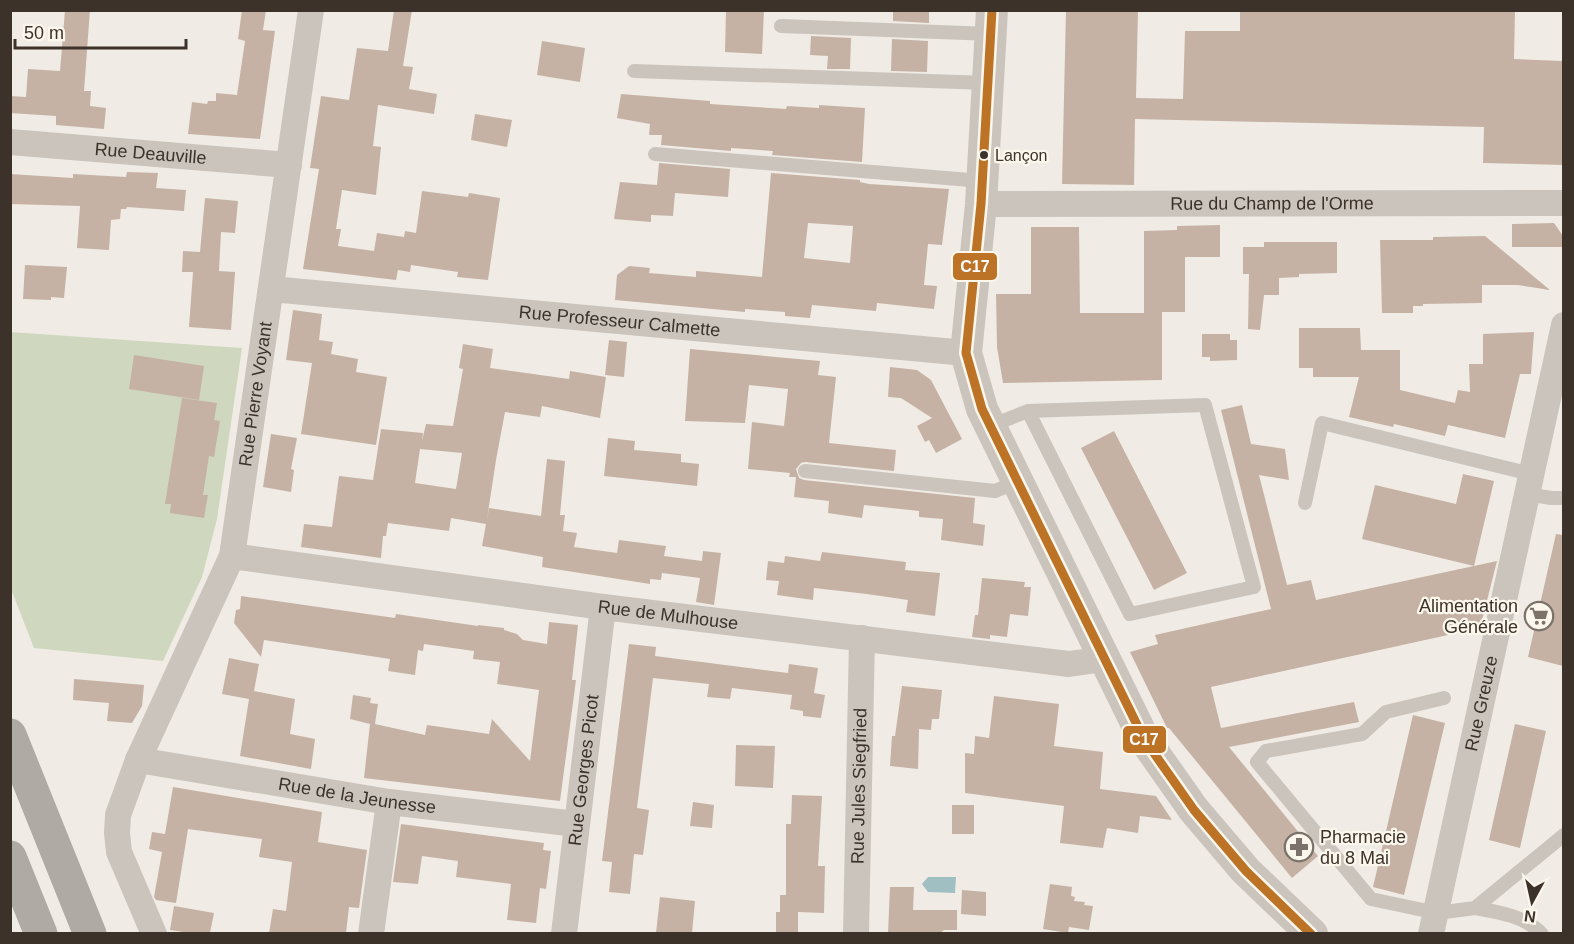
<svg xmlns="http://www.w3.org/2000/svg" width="1574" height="944" font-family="Arial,sans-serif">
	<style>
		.green { fill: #cfd7be }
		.water { fill: #9fbfc3 }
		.building { fill: #c5b2a5; fill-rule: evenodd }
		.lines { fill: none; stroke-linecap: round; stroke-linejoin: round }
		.service { stroke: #cac4bd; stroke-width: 14 }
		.minor { stroke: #cac4bd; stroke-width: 26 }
		.tertiary { stroke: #cac4bd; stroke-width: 32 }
		.trunk { stroke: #afaaa3; stroke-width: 33 }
		.bus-1-casing { stroke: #fcf7ed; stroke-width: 14 }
		.bus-1 { stroke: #bc7326; stroke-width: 9 }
		.bus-dot { fill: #3c322a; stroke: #fcf7ed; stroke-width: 2 }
		.labels { text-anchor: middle; stroke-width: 4.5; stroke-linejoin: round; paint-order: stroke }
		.bus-label { font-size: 16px; fill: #3c322a; stroke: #fcf7ed; text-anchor: start }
		.street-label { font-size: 18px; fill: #3c322a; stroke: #fcf7ed }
		.poi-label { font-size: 18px; fill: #3c322a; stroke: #fcf7ed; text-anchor: end }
		.line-badge { stroke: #fcf7ed; stroke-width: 2 }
		.badge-label { font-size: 16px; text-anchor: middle; font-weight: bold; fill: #fff }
	</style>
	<rect width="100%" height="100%" fill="#f0ece5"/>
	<path class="green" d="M10 332 242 348 217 519 202 577 163 661 34 648 11 589Z"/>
	<path class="water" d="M928 877H956L955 893 928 892 922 884Z"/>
	<path class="building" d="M65 10H90L84 91H91L90 106 106 108 104 129 56 125V116L10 113V96L26 97 28 69 60 71Z
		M242 10H266L263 30 275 31 260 139 188 134 192 102 207 104 208 101H216V93L237 95 245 41 238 39Z
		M394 10H412L403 66 413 67 409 89 437 94 434 114 378 105 373 146 381 147 376 195 342 190 336 229H341L338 246 374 251 377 233 404 237 405 231 416 233 422 191 468 197 469 193 500 198 488 280 457 277 458 272 411 265 410 272 398 270 396 280 303 269 319 169 310 168 321 96 349 100 357 48 388 51Z
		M726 10H764L762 54 725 52Z
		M893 10H929V23L893 21Z
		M1066 10H1138L1136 98 1183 99 1185 31H1240V10H1515L1514 59 1563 61V165L1483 163 1484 127 1135 119 1134 185 1062 184Z
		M811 36 851 38 850 69H827L828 56 810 55Z
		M892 39 928 41 927 72 891 71Z
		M542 41 585 48 580 82 537 75Z
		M621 94 710 101V104L786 109 787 106 819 108V105L865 108 862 162 772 155 773 151 731 148V151L661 145 662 135H649L650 124 617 118Z
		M475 114 512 120 507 147 471 140Z
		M659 163 730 169 728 197 675 193 673 216 651 215V222L614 219 620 182 657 185Z
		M127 172 158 173 156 188 186 190 184 211 127 207 126 209H121L120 219 111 220 109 250 77 248 80 206 10 204V174L73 178V174L126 177Z
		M771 173 860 180V182L869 184 949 189 942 245 928 244 924 285 937 286 934 309 877 303 876 311 812 305 810 318 785 316V312L745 309V312L615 300 617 275 629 266 650 268 649 273 696 277V271L762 277ZM808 223 853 226 850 263 804 258Z
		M205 198 238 201 235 233 221 232 219 271 235 272 231 330 189 327 193 272H182L183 251 200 252Z
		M1554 223 1563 236V247H1512V224Z
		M1220 225V257H1185V312H1162V380L1003 383 997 347 996 294H1031V227H1079L1080 313H1144V231L1177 230V226Z
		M1485 236 1550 290 1518 285H1482V303L1423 304V306H1413V313H1382L1380 240H1433V237Z
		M1264 242H1337V273L1299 274V277L1279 278V295H1264L1260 330 1248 329 1249 274H1243V247H1264Z
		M25 265 67 267 64 298 51 297V300L23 299Z
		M293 310 322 314 319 340 333 342 331 354 358 359 356 372 387 377 376 445 301 434 312 363 286 360Z
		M1299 328H1360L1361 350H1400V390L1455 403 1458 390 1470 392 1469 364H1483V334L1534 332 1531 374H1520L1505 438 1448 425 1445 436 1394 424 1393 427 1349 417 1359 377H1313V368H1299Z
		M1202 334H1230V340H1237V360L1210 361V357H1202Z
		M609 340 627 342 624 377 605 375Z
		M463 344 493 349 490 368 569 379 570 371 606 377 600 418 542 406 540 417 505 412 496 460 487 519 489 508 541 516 547 459 565 461 560 515H565L563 531 577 533 574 547 617 553 619 540 666 546 664 556 702 561 703 551 721 553 714 605 696 602 700 578 662 573 661 580 650 579V584L542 567 543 557 482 546 486 524 451 518 449 531 388 523 386 536H383L381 558 301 547 304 524 332 527 339 476 373 480 381 429 423 433 422 441 426 424 453 426 463 369 459 368ZM420 449 462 453 456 489 415 483Z
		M690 349 820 361 818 375 836 377 829 443 896 450 894 471 805 462 801 463 796 469 799 478 804 480 975 498 973 523 985 525 983 546 941 540 943 519 919 517V511L864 505 862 518 828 513 829 501 794 497 796 477H789L790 473 748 469 752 422 784 426 788 389 749 385 745 423 685 421Z
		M134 355 204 366 199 400 129 389Z
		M890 367 917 370 931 380 962 439 936 453 929 440 925 442 917 426 932 418 901 398 888 397Z
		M182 398 217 403 214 420 220 421 214 457 209 456 203 495H208L204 518 170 513 171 504H165Z
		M1242 405 1251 444 1285 449 1289 480 1259 475 1287 585 1311 580 1316 600 1497 561 1480 628 1211 687 1221 728 1354 702 1359 722 1229 747 1318 856 1292 878 1169 728H1167L1130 652 1158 644 1155 635 1271 609 1221 410Z
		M1114 431 1187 573 1154 590 1081 448Z
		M271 434 297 438 291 469 294 470 291 492 263 487Z
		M608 438 635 441 634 450 681 454V462L699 464 697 486 604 476Z
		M1463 474 1494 481 1474 566 1362 539 1375 485 1456 504Z
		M1556 534 1563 535V666L1528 657Z
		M822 552 906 562 905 570 940 573 935 616 906 612 908 600 867 594 814 588 813 600 777 595 779 581 766 580 768 561 784 563 785 556 820 561Z
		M982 578 1025 582 1024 587H1031L1028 616 1010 614 1007 637 990 635V639L972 637 975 615H978Z
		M241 596 395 618 396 614 478 626V625L504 628V630L517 634 523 640 547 644 549 622 578 625 572 680H576L560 801 364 778 370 724 350 719 353 695 371 698 370 703 378 704 375 724 425 735 427 725 489 734 492 719 530 761 539 690 497 684 500 662 473 659 474 651 424 644 423 651 418 650 415 675 388 671 390 659 264 640 261 657 234 623 236 610 240 609Z
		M629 644 656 647 655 656 788 673 789 664 818 668 814 693 825 695 821 718 803 716V711L790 709 792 695 732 688 730 699 707 697 709 684 653 678 637 808 649 810 643 855 634 854 630 894 609 892 612 862 602 861Z
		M229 658 259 664 254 691 295 699 290 734 315 739 311 769 240 756 249 699 222 694Z
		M74 679 144 685 142 706 132 723 107 721 109 703 73 700Z
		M902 686 942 690 939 719H932L931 730 919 729 918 769 890 766 892 736H895Z
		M994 696 1059 704 1054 746 1103 752 1100 789 1156 796 1172 820 1140 816 1138 833 1107 828 1103 848 1060 843 1064 806 965 793V753L974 754 975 736 989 738Z
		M1413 715 1445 723 1404 895 1373 887Z
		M1515 724 1546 731 1520 848 1489 840Z
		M736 745 775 746 773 788 735 786Z
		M173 787 322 812 318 842 367 850 359 908 349 907 346 933H269L273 909 286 911 292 862 259 857 262 839 188 829 176 903 156 900 154 897 162 852 149 849 152 832 165 834Z
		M792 795 822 796 818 866H825L824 913 798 912V933H776V912H780V895H786V824H791Z
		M693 802 714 805 712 828 690 826Z
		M952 805H974V834H952Z
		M401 824 544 843 543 850 551 851 546 889 540 888 536 923 507 920 511 884 456 877 458 861 422 856 418 884 393 882Z
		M1050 884 1072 887 1071 896 1075 897 1074 901 1085 902 1084 905 1093 906 1089 930 1069 927 1068 933 1043 929Z
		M890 887H914L913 910H957V930H944L940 933H888Z
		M962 890 986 892V916L961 914Z
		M660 897 695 901 692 933H656Z
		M174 906 214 913 210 933H190L170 930Z"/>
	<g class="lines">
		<path class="service" d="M781 26 991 34
			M634 71 988 83
			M655 154 982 181
			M990 426 1028 411 1205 405 1254 587 1130 614 1028 411
			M805 471 995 491 1017 482
			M1527 494 1551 498H1564
			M1305 503 1322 423 1531 474
			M1444 698 1386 712 1362 734 1266 751 1257 762 1371 899 1437 913 1475 908 1564 835
			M1475 908C1498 912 1525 916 1542 934"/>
		<g class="minor">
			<path id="s1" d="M10 142 289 165"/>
			<path id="s2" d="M981 204 1564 203"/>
			<path id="s3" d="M271 289 966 353"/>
			<path id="s4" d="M232 556 603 607 1069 664 1104 659"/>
			<path id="s5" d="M138 760 389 802 576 824"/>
			<path id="s6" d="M154 934 119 852 117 833 118 815 138 760 232 556 311 10"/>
			<path d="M371 934 389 802"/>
			<path id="s7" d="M564 934 603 607"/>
			<path id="s8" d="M856 934 862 638"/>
			<path id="s9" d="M1431 934 1564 325"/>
		</g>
		<path class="tertiary" d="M992 10 981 204 966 353 982 409 1144 739 1194 810 1246 871 1312 934"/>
		<path class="trunk" d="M10 735 90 934
			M10 857 41 934"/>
		<g class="bus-1-casing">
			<path id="bus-1" d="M992 10 981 204 966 353 982 409 1144 739 1194 810 1246 871 1311 934"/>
		</g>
		<use href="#bus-1" class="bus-1"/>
	</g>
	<defs>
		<g id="supermarket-ring" transform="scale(1.5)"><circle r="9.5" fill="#fcf7ed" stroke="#7b736b" stroke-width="1.5"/><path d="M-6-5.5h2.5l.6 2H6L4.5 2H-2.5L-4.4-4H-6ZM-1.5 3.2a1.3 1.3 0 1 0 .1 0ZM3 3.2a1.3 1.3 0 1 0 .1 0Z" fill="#7b736b"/></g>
		<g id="pharmacy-ring" transform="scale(1.5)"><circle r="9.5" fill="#fcf7ed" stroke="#7b736b" stroke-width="1.5"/><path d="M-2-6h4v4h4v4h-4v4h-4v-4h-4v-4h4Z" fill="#7b736b"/></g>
	</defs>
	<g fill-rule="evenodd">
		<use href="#supermarket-ring" x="1539" y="616"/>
		<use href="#pharmacy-ring" x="1299" y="847"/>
	</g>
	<circle class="bus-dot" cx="984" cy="155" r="5"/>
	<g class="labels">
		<g class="bus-label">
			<text x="995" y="161">Lançon</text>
		</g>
		<g class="street-label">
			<text dy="6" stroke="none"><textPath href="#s1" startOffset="141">Rue Deauville</textPath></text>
			<text dy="6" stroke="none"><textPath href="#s2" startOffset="291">Rue du Champ de l'Orme</textPath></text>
			<text dy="6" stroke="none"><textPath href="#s3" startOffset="350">Rue Professeur Calmette</textPath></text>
			<text dy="6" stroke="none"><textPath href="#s6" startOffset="573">Rue Pierre Voyant</textPath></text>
			<text dy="6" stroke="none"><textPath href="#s4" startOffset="440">Rue de Mulhouse</textPath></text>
			<text dy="6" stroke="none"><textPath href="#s9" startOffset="236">Rue Greuze</textPath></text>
			<text dy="6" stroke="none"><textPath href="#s7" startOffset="165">Rue Georges Picot</textPath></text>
			<text dy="6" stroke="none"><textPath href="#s8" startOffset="148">Rue Jules Siegfried</textPath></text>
			<text dy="6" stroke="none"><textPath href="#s5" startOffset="222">Rue de la Jeunesse</textPath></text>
		</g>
		<g class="poi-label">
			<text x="1518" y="612">Alimentation<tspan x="1518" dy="21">Générale</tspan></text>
			<text x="1320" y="843" text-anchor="start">Pharmacie<tspan x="1320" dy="21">du 8 Mai</tspan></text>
		</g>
	</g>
	<g class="line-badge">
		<rect x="952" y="252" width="46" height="29" rx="6" fill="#bc7326"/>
		<rect x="1122" y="725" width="45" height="29" rx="6" fill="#bc7326"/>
	</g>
	<g class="badge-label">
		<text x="975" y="272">C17</text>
		<text x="1144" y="745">C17</text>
	</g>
	<rect width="1574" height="944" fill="none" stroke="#3c322a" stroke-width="24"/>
	<g transform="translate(1532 902) rotate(188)" stroke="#fcf7ed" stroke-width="4.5" paint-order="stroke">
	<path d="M0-4.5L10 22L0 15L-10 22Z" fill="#3c322a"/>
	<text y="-9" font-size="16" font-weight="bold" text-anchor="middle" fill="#3c322a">N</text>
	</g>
	<path d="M15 39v9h171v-9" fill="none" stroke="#3c322a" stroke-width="3"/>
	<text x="24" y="39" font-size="18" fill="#3c322a" stroke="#fcf7ed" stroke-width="4.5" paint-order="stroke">50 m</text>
</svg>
